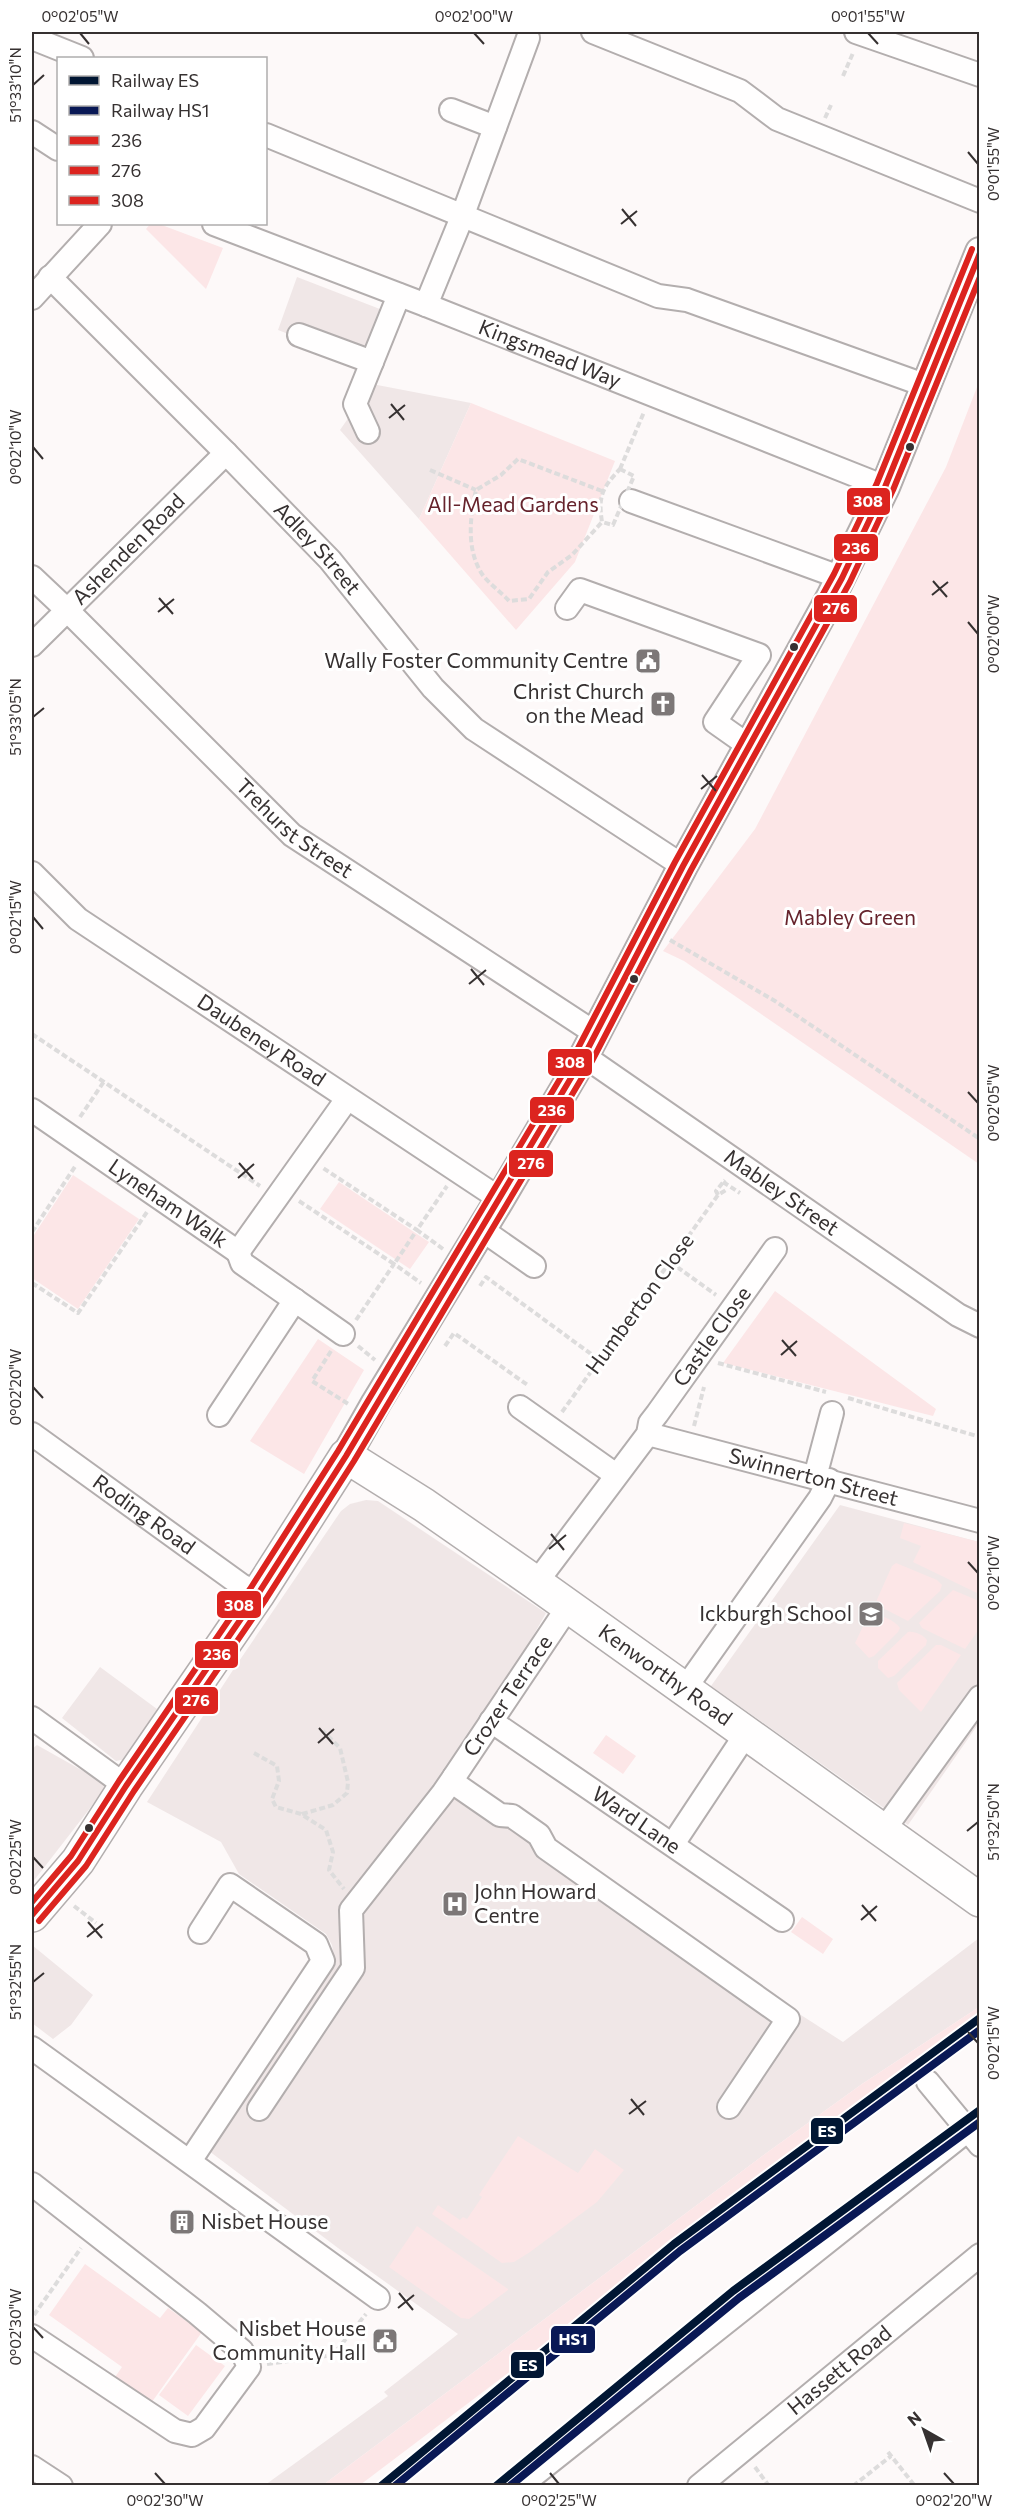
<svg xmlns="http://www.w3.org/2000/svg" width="1011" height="2517" font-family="Commissioner,sans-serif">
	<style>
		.built { fill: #f0e7e7 }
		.green { fill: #fce6e7 }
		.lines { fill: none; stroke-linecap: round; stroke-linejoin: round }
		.minor-casing { stroke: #b3aeae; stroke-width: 26 }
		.major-casing { stroke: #b3aeae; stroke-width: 32 }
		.highway-casing { stroke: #b3aeae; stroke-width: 36 }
		.path { stroke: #dddcdc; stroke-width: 4; stroke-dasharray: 6 3; stroke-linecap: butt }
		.minor { stroke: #fffefe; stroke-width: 22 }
		.major { stroke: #fffefe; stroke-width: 28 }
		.highway { stroke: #fffefe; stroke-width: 33 }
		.bus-1-casing { stroke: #fff; stroke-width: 10 }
		.bus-2-casing { stroke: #fff; stroke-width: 10 }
		.bus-3-casing { stroke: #fff; stroke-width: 10 }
		.bus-1 { stroke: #dc241f; stroke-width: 6 }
		.bus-2 { stroke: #dc241f; stroke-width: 6 }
		.bus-3 { stroke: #dc241f; stroke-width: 6 }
		.rail-1-casing { stroke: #fff; stroke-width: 12 }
		.rail-2-casing { stroke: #fff; stroke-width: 12 }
		.rail-1 { stroke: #011633; stroke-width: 8 }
		.rail-2 { stroke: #091855; stroke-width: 8 }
		.ticks { fill: none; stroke: #363131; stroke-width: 2 }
		.bus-dot { fill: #363131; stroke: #fff; stroke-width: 2 }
		.labels { text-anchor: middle; stroke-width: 6; stroke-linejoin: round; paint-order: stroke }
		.street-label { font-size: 21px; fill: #363131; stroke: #fff }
		.park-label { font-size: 21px; fill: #66232c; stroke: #fff }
		.poi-label { font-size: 21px; fill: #363131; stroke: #fff; text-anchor: end }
		.line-badge { stroke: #fff; stroke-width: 2 }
		.badge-label { font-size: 16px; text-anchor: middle; font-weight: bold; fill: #fff }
		.neatline { fill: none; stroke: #363131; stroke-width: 2 }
		.ticks-label { font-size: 15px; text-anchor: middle; fill: #363131 }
	</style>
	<rect width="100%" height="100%" fill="#fdf9f9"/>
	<path class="built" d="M297 277 398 316 377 369 278 330Z
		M372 384 471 403 419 519 340 430Z
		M366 1500 378 1501 546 1613 447 1788 843 2042 979 1938V2007L862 2084 765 2154 323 2485H265L388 2396 384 2392 458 2334 338 2248 209 2151 327 1977 334 1959 332 1945 326 1934 239 1874 221 1842 147 1802 233 1670 341 1511 350 1504Z
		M840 1505 979 1542V1723L908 1825 711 1686Z
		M100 1667 157 1709 126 1759 116 1761 62 1718Z
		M37 1745 108 1785 32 1883V1749Z
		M32 1945 93 1995 71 2025 53 2039 32 2023Z"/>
	<path class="green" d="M150 224H159L223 248 206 289 146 229Z
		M979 382V1164L684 961 663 951 755 829 946 467Z
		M471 403 615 461 575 562 516 630 419 519Z
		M73 1175 139 1219 78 1309 32 1278V1238Z
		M339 1182 429 1242 410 1269 320 1209Z
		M775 1291 936 1409 933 1416 723 1363Z
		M318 1339 364 1370 304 1474 250 1441Z
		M904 1523 979 1542V1594L913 1562 921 1546 900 1538Z
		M896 1563 937 1580 942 1585 940 1591 908 1621 875 1604 892 1566Z
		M953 1590 979 1601V1629L965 1649 922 1628 919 1623Z
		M869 1614C878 1613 895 1620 900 1628L898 1632 874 1656 869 1658 855 1643Z
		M908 1632C915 1631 923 1635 927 1640L926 1645 894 1676 888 1678 878 1668V1661Z
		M936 1645H941L961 1655 921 1712 899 1690 897 1683Z
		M606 1735 636 1756 623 1774 593 1753Z
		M802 1917 833 1939 823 1954 791 1932Z
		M979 2007V2026L875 2095 360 2485H323L765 2154 862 2084Z
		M518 2136 578 2173 595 2149 624 2170 597 2202 530 2252 514 2262 502 2263 432 2214 438 2205 460 2220 463 2217 467 2219 482 2197 479 2195Z
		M417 2226 508 2289V2290L469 2319 461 2318 389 2267Z
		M85 2264 160 2318 168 2308 202 2332 149 2406 113 2380 122 2367 49 2315Z
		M196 2345 225 2366 188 2416 159 2395Z"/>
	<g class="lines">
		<g class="minor-casing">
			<g id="minor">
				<path d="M593 32 740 91 777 119 980 201"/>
				<path d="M856 32 980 75"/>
				<path d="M32 38 82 58"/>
				<path d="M451 110 495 127"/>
				<path d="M32 132 58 149"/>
				<path d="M266 135 658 296 687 300 927 386"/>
				<path id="s1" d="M214 224 426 305 885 487"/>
				<path id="s2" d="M50 277 226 453 330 560 433 688 474 729 683 866"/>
				<path d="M32 298 100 224"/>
				<path d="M426 305 462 217 528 38"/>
				<path d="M299 335 372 362"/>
				<path d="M368 432 355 404 399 295"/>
				<path d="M631 501 842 578"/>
				<path id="s3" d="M32 577 67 610 292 835 595 1033"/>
				<path d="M567 608 580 590 759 655 715 722 749 746"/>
				<path id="s4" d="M32 645 226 453"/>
				<path id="s5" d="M32 873 78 919 500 1199"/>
				<path id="s6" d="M584 1056 958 1315 980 1326"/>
				<path id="s7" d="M32 1110 238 1252"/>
				<path d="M481 1229 534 1266"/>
				<path d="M238 1252 347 1099"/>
				<path d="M238 1252 242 1263 343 1334"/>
				<path d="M520 1407 616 1475"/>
				<path d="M219 1415 295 1300"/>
				<path id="s8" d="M32 1434 241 1585 258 1594"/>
				<path id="s9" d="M648 1434 980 1521"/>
				<path d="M815 1477 832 1413"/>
				<path id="s10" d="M536 1583 648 1434 650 1423 657 1414 775 1249"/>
				<path d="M568 1607 454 1777 458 1786 500 1815 512 1816 539 1835 546 1848 788 2019 729 2107"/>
				<path d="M684 1690 820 1498 829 1480"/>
				<path d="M32 1718 126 1786"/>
				<path id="s11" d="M491 1721 782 1920"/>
				<path d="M883 1831 980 1697"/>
				<path d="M673 1844 746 1734"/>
				<path d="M32 2048 378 2298"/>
				<path d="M928 2082 980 2145"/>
				<path d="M259 2109 353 1968 351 1910 443 1793 454 1777"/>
				<path d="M190 2161 323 1961 316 1944 230 1885 200 1932"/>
				<path d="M32 2184 197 2313 242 2351 249 2367 204 2428 192 2435 175 2431 32 2336"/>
				<path d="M32 2467 61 2486"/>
				<path d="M520 2486 968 2130"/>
				<path id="s12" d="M699 2486 980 2255"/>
			</g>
		</g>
		<g class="major-casing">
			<path id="major" d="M346 1456 376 1403 500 1199 584 1056 683 866 831 597 885 487 980 252"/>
		</g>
		<g class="highway-casing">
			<g id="highway">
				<path id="s13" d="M32 1915 78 1861 126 1786 258 1594 346 1456 424 1505 536 1583 980 1900"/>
			</g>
		</g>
		<path class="path" d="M843 76 853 53
			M825 118 831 105
			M620 469 634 476 613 525 602 522C598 496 602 488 620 469Z
			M620 469 644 412
			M430 470 476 490
			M602 491 518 459 501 475 476 490C470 517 466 549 482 574 489 584 501 592 509 601L529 599 548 572 572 555 602 522
			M670 940 775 1001 980 1139
			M32 1034 260 1186
			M80 1117 105 1080
			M723 1182 740 1193
			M718 1195 716 1191 725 1180
			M299 1201 394 1264 417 1230 323 1168
			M32 1232 76 1165
			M443 1249 417 1230 447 1186
			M670 1262 716 1295
			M32 1283 78 1313 147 1212
			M480 1286 486 1277 591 1354
			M356 1320 394 1264 421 1283
			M358 1346 375 1360
			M445 1346 454 1333 529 1386
			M331 1351 312 1381 350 1405
			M718 1363 826 1392
			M848 1398 980 1437
			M562 1412 718 1195 726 1190
			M694 1426 704 1387
			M254 1753 277 1766 279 1781 272 1799 276 1807 301 1814 326 1830 333 1852 329 1870 344 1889
			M302 1814 333 1805 347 1793 348 1782 340 1748 323 1731
			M74 1906 96 1923
			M34 2315 81 2248
			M267 2364 333 2355 366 2314
			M888 2452 915 2486
			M755 2467 769 2486
			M853 2486 891 2456"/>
		<use href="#minor" class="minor"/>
		<use href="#major" class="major"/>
		<use href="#highway" class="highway"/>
		<g class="bus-1-casing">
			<path id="bus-1" d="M32 1915 78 1861 126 1786 258 1594 346 1456 584 1056 683 866 842 578 885 487 980 253"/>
		</g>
		<g class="bus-2-casing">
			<path id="bus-2" d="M39 1921 86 1866 134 1791 266 1599 354 1461 592 1061 691 870 850 582 893 490 980 277"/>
		</g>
		<g class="bus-3-casing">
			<path id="bus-3" d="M32 1902 71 1856 119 1781 250 1589 338 1451 576 1052 675 862 834 574 877 483 972 249"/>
		</g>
		<use href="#bus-1" class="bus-1"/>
		<use href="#bus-2" class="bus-2"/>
		<use href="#bus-3" class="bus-3"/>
		<g class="rail-1-casing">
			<path id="rail-1" d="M381 2486 674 2244 980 2018
				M496 2486 733 2291 980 2110"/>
		</g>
		<g class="rail-2-casing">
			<path id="rail-2" d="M395 2486 680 2251 980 2030
				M510 2486 739 2298 980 2122"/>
		</g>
		<use href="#rail-1" class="rail-1"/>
		<use href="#rail-2" class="rail-2"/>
	</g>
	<path class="ticks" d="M80 33 89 44M474 33 484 44M868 33 878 44M33 85 44 75M968 152 978 164M622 209 636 226M621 224 637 211M391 404 404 420M389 418 405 405M33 447 43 459M933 581 947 597M932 595 948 582M159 598 173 614M158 612 174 599M968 622 978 634M33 717 44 708M702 775 716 791M701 789 717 776M33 917 43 929M471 969 484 985M469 984 486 970M968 1092 978 1103M239 1163 253 1179M238 1178 254 1164M782 1340 796 1356M781 1355 797 1341M33 1387 43 1398M551 1534 564 1550M549 1549 566 1535M968 1562 978 1573M319 1728 333 1744M318 1743 334 1729M967 1831 978 1822M33 1857 43 1868M862 1905 876 1921M861 1920 877 1906M88 1922 102 1938M87 1937 103 1924M33 1982 44 1973M968 2032 978 2043M631 2099 644 2115M629 2114 646 2101M399 2293 413 2310M398 2308 414 2295M33 2327 43 2338M155 2473 165 2484M550 2473 559 2484M944 2473 954 2484"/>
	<defs>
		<g id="civic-square" transform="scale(1.35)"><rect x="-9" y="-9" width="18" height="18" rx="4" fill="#7c7777" stroke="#fff"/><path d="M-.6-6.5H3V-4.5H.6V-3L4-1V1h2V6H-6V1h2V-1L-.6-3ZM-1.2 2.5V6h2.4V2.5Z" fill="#fff"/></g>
		<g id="church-square" transform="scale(1.35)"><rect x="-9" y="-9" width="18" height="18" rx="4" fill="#7c7777" stroke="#fff"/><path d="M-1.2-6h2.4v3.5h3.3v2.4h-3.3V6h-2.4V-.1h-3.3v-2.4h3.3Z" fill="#fff"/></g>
		<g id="school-square" transform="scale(1.35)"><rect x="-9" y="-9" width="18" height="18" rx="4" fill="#7c7777" stroke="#fff"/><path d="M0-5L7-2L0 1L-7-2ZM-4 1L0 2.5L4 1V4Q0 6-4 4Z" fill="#fff"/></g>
		<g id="hospital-square" transform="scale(1.35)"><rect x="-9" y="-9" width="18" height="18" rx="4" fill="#7c7777" stroke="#fff"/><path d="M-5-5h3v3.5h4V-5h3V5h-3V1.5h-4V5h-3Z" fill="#fff"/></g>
		<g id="building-square" transform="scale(1.35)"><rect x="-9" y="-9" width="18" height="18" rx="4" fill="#7c7777" stroke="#fff"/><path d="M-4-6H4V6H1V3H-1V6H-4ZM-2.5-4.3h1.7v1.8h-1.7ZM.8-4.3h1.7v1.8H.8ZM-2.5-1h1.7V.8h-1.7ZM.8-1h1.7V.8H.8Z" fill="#fff"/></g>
	</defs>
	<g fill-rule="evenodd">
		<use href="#civic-square" x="648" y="661"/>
		<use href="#church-square" x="663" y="704"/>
		<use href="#school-square" x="871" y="1614"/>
		<use href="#hospital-square" x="455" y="1904"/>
		<use href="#building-square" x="182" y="2222"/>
		<use href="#civic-square" x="385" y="2341"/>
	</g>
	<g class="bus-dot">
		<circle cx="910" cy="447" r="5"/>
		<circle cx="794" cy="647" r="5"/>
		<circle cx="634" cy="979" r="5"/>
		<circle cx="89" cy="1828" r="5"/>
	</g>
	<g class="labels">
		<g class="street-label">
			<text dy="7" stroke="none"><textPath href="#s1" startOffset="360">Kingsmead Way</textPath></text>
			<text dy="7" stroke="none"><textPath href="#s4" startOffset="136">Ashenden Road</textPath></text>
			<text dy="7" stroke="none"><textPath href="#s2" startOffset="381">Adley Street</textPath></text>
			<text dy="7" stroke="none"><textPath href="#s3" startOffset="364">Trehurst Street</textPath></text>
			<text dy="7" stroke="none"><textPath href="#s5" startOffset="285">Daubeney Road</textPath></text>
			<text dy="7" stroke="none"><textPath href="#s6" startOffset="240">Mabley Street</textPath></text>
			<text dy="7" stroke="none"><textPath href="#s7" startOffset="165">Lyneham Walk</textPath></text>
			<text transform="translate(640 1304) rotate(-54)" y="7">Humberton Close</text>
			<text dy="7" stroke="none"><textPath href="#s10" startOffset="304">Castle Close</textPath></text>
			<text dy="7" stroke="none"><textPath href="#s9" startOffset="171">Swinnerton Street</textPath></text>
			<text dy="7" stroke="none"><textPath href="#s8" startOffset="138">Roding Road</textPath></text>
			<text dy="7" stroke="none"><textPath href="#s13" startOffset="944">Kenworthy Road</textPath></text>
			<text transform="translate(508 1696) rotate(-56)" y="7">Crozer Terrace</text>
			<text dy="7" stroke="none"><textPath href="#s11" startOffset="176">Ward Lane</textPath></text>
			<text dy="7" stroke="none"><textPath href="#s12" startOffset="182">Hassett Road</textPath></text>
		</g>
		<g class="park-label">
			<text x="513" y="512">All-Mead Gardens</text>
			<text x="850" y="925">Mabley Green</text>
		</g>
		<g class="poi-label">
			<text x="628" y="668">Wally Foster Community Centre</text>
			<text x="644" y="699">Christ Church<tspan x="644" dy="24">on the Mead</tspan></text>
			<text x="852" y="1621">Ickburgh School</text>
			<text x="474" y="1899" text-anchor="start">John Howard<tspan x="474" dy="24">Centre</tspan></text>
			<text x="201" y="2229" text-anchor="start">Nisbet House</text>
			<text x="366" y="2336">Nisbet House<tspan x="366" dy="24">Community Hall</tspan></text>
		</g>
	</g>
	<g class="line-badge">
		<rect x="846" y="487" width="45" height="29" rx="6" fill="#dc241f"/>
		<rect x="833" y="533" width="46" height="29" rx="6" fill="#dc241f"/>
		<rect x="813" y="594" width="45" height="29" rx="6" fill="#dc241f"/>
		<rect x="547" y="1048" width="46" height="29" rx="6" fill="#dc241f"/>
		<rect x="529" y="1096" width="46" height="28" rx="6" fill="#dc241f"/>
		<rect x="508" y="1149" width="46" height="29" rx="6" fill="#dc241f"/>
		<rect x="216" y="1590" width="46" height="29" rx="6" fill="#dc241f"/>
		<rect x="194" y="1640" width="45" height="29" rx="6" fill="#dc241f"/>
		<rect x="174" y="1686" width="45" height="29" rx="6" fill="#dc241f"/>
		<rect x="810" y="2117" width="34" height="28" rx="6" fill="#011633"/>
		<rect x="550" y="2325" width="46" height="29" rx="6" fill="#091855"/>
		<rect x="510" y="2351" width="35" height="28" rx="6" fill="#011633"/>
	</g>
	<g class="badge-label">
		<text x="868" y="507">308</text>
		<text x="856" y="554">236</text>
		<text x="836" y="614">276</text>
		<text x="570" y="1068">308</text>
		<text x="552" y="1116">236</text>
		<text x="531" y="1169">276</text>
		<text x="239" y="1611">308</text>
		<text x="217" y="1660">236</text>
		<text x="196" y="1706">276</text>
		<text x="827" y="2137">ES</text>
		<text x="573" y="2345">HS1</text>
		<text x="528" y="2371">ES</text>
	</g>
	<rect width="1011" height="2517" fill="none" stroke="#ffffff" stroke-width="66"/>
	<rect x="57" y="57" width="210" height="168" fill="#ffffff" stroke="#afadad" stroke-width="1.5"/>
	<rect x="69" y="76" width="30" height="9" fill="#011633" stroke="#afadad" stroke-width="1.5"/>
	<text x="111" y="87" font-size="18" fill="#363131">Railway ES</text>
	<rect x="69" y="106" width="30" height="9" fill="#091855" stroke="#afadad" stroke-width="1.5"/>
	<text x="111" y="117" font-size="18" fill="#363131">Railway HS1</text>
	<rect x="69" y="136" width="30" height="9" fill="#dc241f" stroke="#afadad" stroke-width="1.5"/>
	<text x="111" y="147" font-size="18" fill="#363131">236</text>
	<rect x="69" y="166" width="30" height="9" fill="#dc241f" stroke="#afadad" stroke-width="1.5"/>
	<text x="111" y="177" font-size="18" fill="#363131">276</text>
	<rect x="69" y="196" width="30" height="9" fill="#dc241f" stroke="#afadad" stroke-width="1.5"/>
	<text x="111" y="207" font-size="18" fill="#363131">308</text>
	<g transform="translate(924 2430) rotate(320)" stroke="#ffffff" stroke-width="4.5" paint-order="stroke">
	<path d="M0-4.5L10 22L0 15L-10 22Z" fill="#363131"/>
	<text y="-9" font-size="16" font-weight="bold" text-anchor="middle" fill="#363131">N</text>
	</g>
	<rect x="33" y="33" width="945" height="2451" class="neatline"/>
	<g class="ticks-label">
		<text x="80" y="22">0°02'05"W</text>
		<text x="474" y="22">0°02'00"W</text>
		<text x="868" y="22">0°01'55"W</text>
		<text transform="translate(16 85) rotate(-90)" y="5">51°33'10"N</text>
		<text transform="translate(994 164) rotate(-90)" y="5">0°01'55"W</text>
		<text transform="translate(16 447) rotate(-90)" y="5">0°02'10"W</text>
		<text transform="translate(994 634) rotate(-90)" y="5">0°02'00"W</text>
		<text transform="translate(16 717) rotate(-90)" y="5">51°33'05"N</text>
		<text transform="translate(16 917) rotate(-90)" y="5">0°02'15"W</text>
		<text transform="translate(994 1103) rotate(-90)" y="5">0°02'05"W</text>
		<text transform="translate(16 1387) rotate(-90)" y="5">0°02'20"W</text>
		<text transform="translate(994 1573) rotate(-90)" y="5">0°02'10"W</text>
		<text transform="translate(994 1822) rotate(-90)" y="5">51°32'50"N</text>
		<text transform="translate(16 1857) rotate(-90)" y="5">0°02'25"W</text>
		<text transform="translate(16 1982) rotate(-90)" y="5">51°32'55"N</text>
		<text transform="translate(994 2043) rotate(-90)" y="5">0°02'15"W</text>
		<text transform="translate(16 2327) rotate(-90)" y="5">0°02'30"W</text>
		<text x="165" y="2506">0°02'30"W</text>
		<text x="559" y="2506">0°02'25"W</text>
		<text x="954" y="2506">0°02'20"W</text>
	</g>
</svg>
